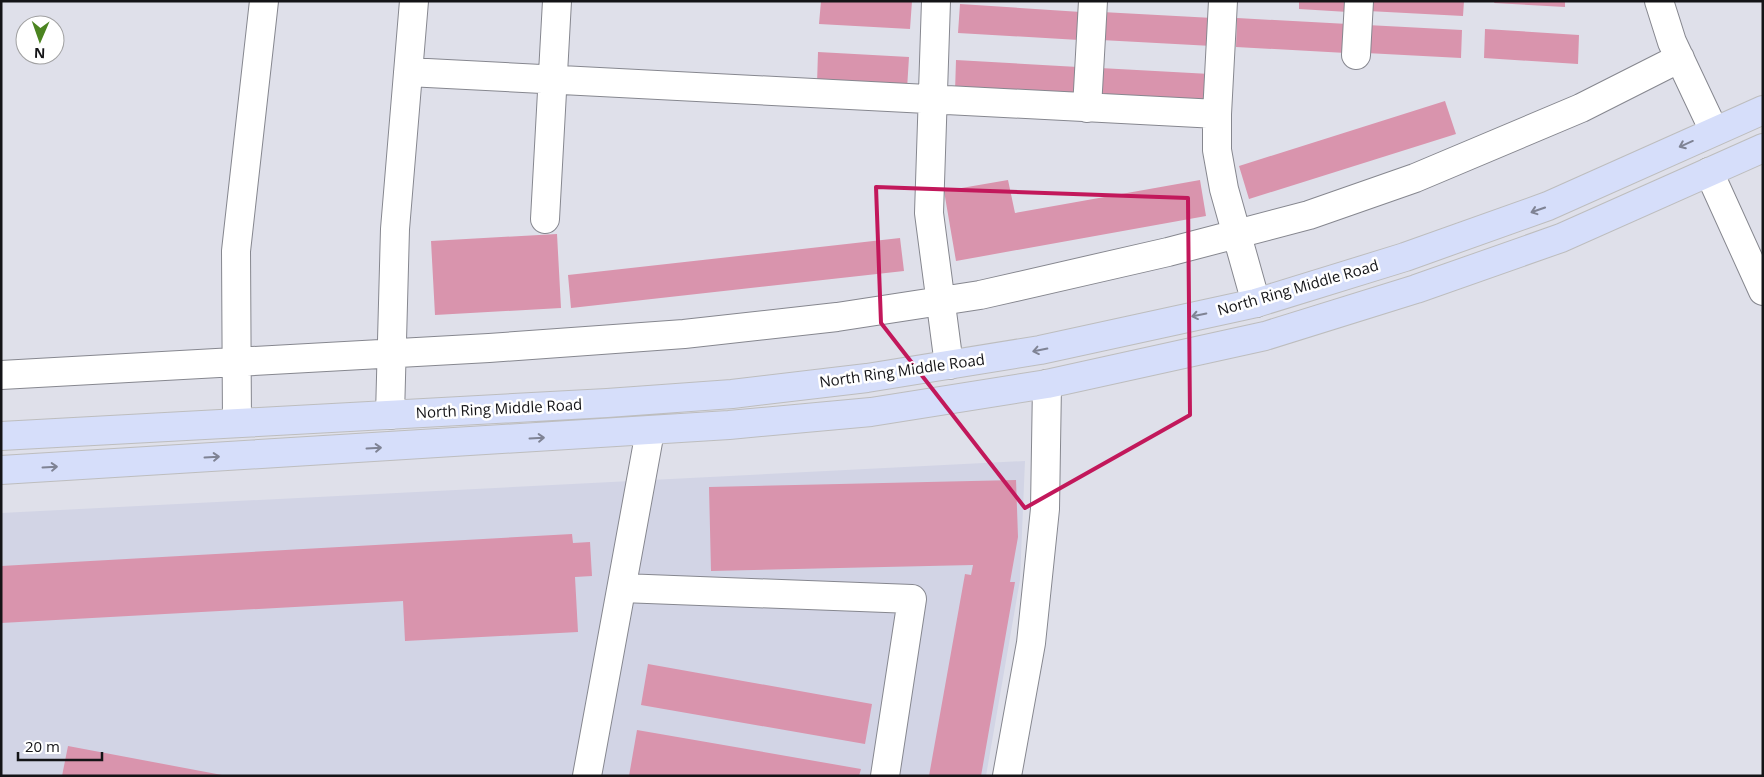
<svg xmlns="http://www.w3.org/2000/svg" width="1764" height="777" font-family="'Open Sans',sans-serif">
	<style>
		.built { fill: #d2d4e5 }
		.building { fill: #d994ad }
		.lines { fill: none; stroke-linecap: round; stroke-linejoin: round }
		.minor-casing { stroke: #86878f; stroke-width: 30 }
		.major-casing { stroke: #bdbdbe; stroke-width: 30 }
		.minor { stroke: #fff; stroke-width: 28 }
		.major { stroke: #d6defa; stroke-width: 28 }
		.oneway { stroke: #7f8394 }
		.marked { fill: none; stroke: #c2185b; stroke-width: 4; stroke-linejoin: round }
		.labels { text-anchor: middle; stroke-width: 5; stroke-linejoin: round; paint-order: stroke }
		.street-label { font-size: 15px; fill: #141417; stroke: #fff }
	</style>
	<rect width="100%" height="100%" fill="#dfe0ea"/>
	<path class="built" d="M1025 461 1020 580 986 776H1V513Z"/>
	<path class="building" d="M821 1H912L910 29 819 24Z
		M1299 1H1349L1348 12 1299 9Z
		M1369 1H1464L1463 16 1368 11Z
		M1495 1H1565V7L1494 3Z
		M960 4 1081 12 1079 40 958 33Z
		M1102 12 1213 18 1212 46 1101 40Z
		M1237 18 1348 24 1346 53 1236 47Z
		M1367 25 1462 30 1461 58 1366 53Z
		M1485 29 1579 35 1578 64 1484 58Z
		M818 52 909 57 907 89 817 84Z
		M956 60 1078 67 1076 99 955 92Z
		M1100 68 1210 74 1208 106 1098 100Z
		M1445 101 1456 134 1249 199 1239 166Z
		M1008 180 1015 213 1200 180 1206 216 956 261 944 191Z
		M557 234 561 308 435 315 431 241Z
		M900 238 904 271 571 308 568 275Z
		M1016 480 1018 537 1010 582H1015L981 776H929L965 574 971 575 973 565 711 571 709 487Z
		M572 534 573 543 590 542 592 576 575 577 578 632 405 641 403 601 1 623V566Z
		M648 664 872 704 865 744 641 705Z
		M637 730 861 769 859 776H629Z
		M68 746 222 775V776H62Z"/>
	<g class="lines">
		<g class="minor-casing">
			<path id="minor" d="M936 1 929 213 949 365
				M1223 1 1217 114V150L1224 189 1256 303
				M1659 1 1672 42 1714 131
				M1356 55 1359 1
				M408 72 1217 114
				M1087 108 1093 1
				M1709 172 1763 291
				M545 219 557 1
				M1 375 489 348 684 334 837 317 980 295 1168 252 1309 215 1415 178 1581 108 1680 58
				M390 415 395 229 414 1
				M237 423 236 251 264 1
				M622 588 912 599 885 776
				M587 776 650 431
				M1007 776 1031 643 1045 509 1047 384"/>
		</g>
		<g class="major-casing">
			<path id="major" d="M1 436 607 403 732 394 867 378 1040 350 1256 303 1405 257 1548 206 1763 110
				M1 470 729 425 871 412 1047 384 1265 336 1416 289 1561 238 1763 148"/>
		</g>
		<use href="#minor" class="minor"/>
		<use href="#major" class="major"/>
	</g>
	<defs><path id="oneway-shaft" d="M-6 0H5M1.5-3L5.5 0L1.5 3" fill="none" stroke-width="1.6" stroke-linecap="round" stroke-linejoin="round" transform="scale(1.25)"/></defs>
	<g class="oneway">
		<use href="#oneway-shaft" transform="translate(1686 144) rotate(156)"/>
		<use href="#oneway-shaft" transform="translate(1538 210) rotate(161)"/>
		<use href="#oneway-shaft" transform="translate(1199 315) rotate(168)"/>
		<use href="#oneway-shaft" transform="translate(1040 350) rotate(169)"/>
		<use href="#oneway-shaft" transform="translate(537 438) rotate(-3)"/>
		<use href="#oneway-shaft" transform="translate(374 448) rotate(-3)"/>
		<use href="#oneway-shaft" transform="translate(212 457) rotate(-3)"/>
		<use href="#oneway-shaft" transform="translate(50 467) rotate(-3)"/>
	</g>
	<path class="marked" d="M876 187 1188 198 1190 415 1025 508 881 323Z"/>
	<g class="labels">
		<g class="street-label">
			<text transform="translate(1298 288) rotate(-16)" y="5">North Ring Middle Road</text>
			<text transform="translate(902 371) rotate(-8)" y="5">North Ring Middle Road</text>
			<text transform="translate(499 409) rotate(-3)" y="5">North Ring Middle Road</text>
		</g>
	</g>
	<rect width="1764" height="777" fill="none" stroke="#141417" stroke-width="5"/>
	<g transform="translate(40 40) rotate(182)"><circle r="24" fill="#ffffff" stroke="#a1a1a2"/>
	<path d="M0-4L9 19L0 12L-9 19Z" fill="#4b8420"/>
	<text y="-8" font-size="14" font-weight="bold" text-anchor="middle" fill="#141417">N</text>
	</g>
	<path d="M18 752v8h84v-8" fill="none" stroke="#141417" stroke-width="2.5"/>
	<text x="25" y="752" font-size="15" fill="#141417" stroke="#ffffff" stroke-width="4" paint-order="stroke">20 m</text>
</svg>
